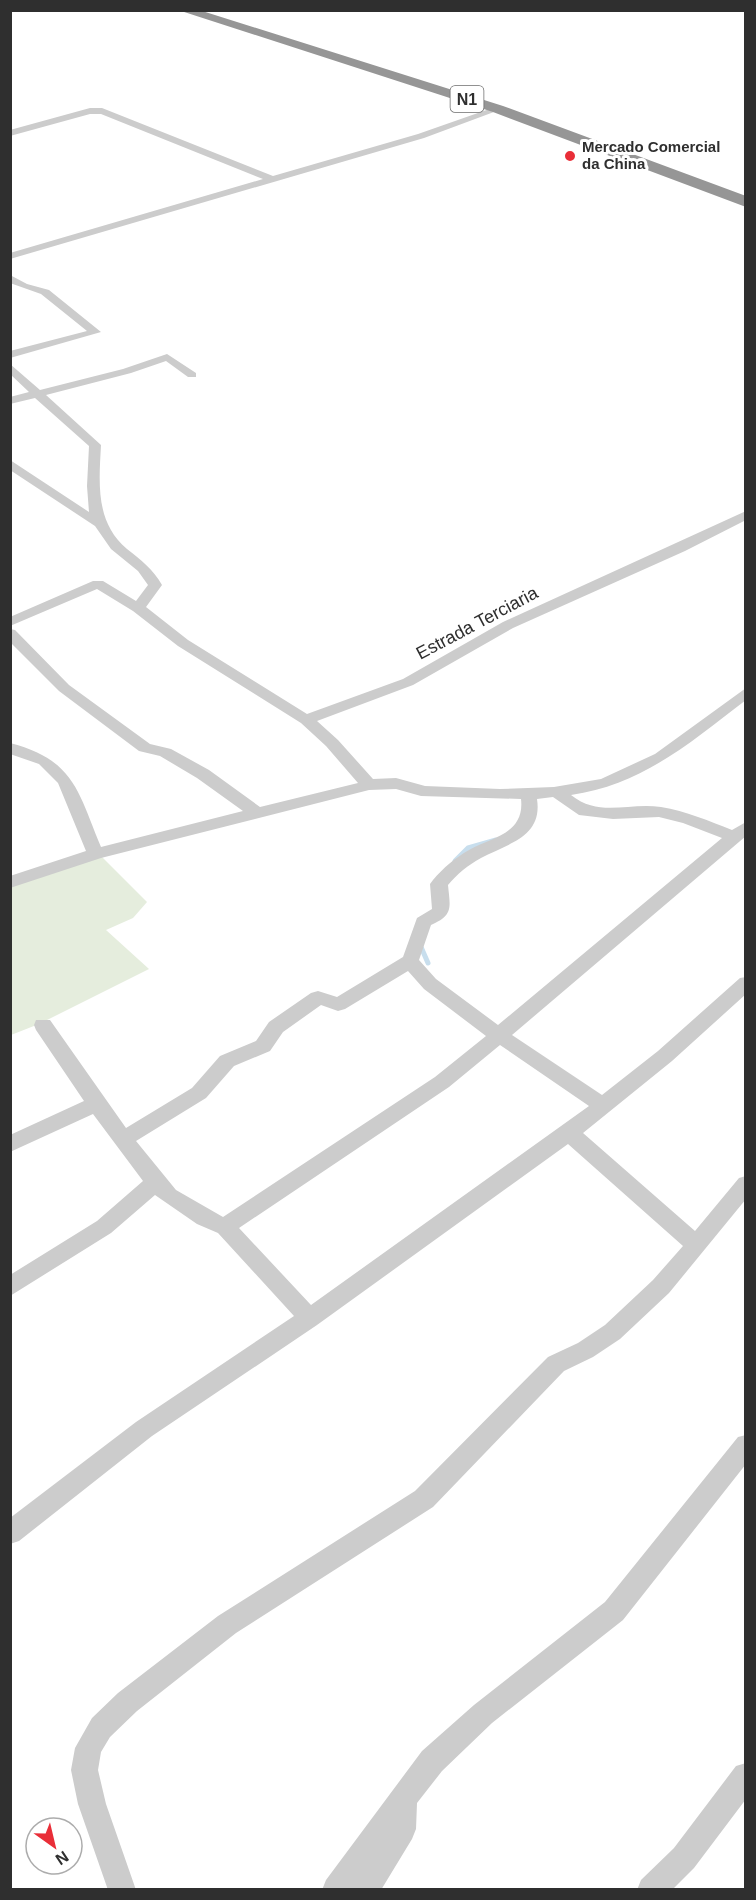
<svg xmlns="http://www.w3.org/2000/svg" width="756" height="1900" font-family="Helvetica,sans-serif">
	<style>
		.green { fill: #e5eddd }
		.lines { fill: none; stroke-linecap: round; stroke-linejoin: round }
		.stream { stroke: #c8deed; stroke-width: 5 }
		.street { fill: #ccc; fill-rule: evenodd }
		.highway { fill: #969696; fill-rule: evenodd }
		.poi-dot { fill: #e92e38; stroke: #fff; stroke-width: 2 }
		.labels { text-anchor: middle; stroke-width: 6; stroke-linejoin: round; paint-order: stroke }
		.far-poi-label { font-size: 15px; font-weight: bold; fill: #2f2f2f; stroke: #fff; text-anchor: start }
		.shield { fill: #fff; stroke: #6d6d6d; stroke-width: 1.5 }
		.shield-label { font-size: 16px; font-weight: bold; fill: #2f2f2f }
		.street-label { font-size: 18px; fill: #2f2f2f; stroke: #fff }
	</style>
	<rect width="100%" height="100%" fill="#fff"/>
	<path class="green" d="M99 854 147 902 133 918 106 930 149 969 39 1024 11 1035V882Z"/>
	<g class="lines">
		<path class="stream" d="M455 861 468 848 496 840
			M421 947 428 963"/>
		<path class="street" d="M495 107 502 109 424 138 10 259V253L263 179 101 114H90L10 136V130L90 108H102L273 176 418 134Z
			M10 275 27 284 49 290 101 332 10 358V351L87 331 41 294 10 283Z
			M167 354 196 373V377H188L166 361 131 373 46 395 101 445C99 483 95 522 127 549 141 560 153 569 162 585L146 607 188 640 307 714 403 679 503 622 746 511V520L685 551 513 628 413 685 317 721 338 740 373 779 396 778 425 786 500 789 554 787 601 779 655 754 746 688V700C691 742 642 785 571 795 600 818 628 802 661 807 686 811 709 821 732 830L746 822V836L512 1035 602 1095 658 1051 740 978 746 977V994L672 1061 583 1133 695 1231 739 1178 746 1176V1199L669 1293 620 1339 593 1357 564 1371 433 1507 236 1633 137 1711 110 1737 101 1752 98 1770 106 1804 136 1890H108L78 1804 71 1770 75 1748 92 1718 118 1693 218 1616 415 1491 548 1357 578 1343 605 1325 653 1280 683 1246 568 1144 317 1325 152 1436 19 1541 10 1544V1518L136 1422 294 1316 218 1233 197 1224 155 1195 111 1233 10 1296V1275L97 1221 143 1181 93 1114 10 1152V1135L84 1101 36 1030 34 1025 36 1020H50L126 1128 192 1088 220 1056 256 1041 269 1022 311 993 318 991 337 997 403 957 417 918 432 909 430 884 433 880C443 868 455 858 469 850 492 837 525 834 521 799L421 796 396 789 369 790 101 858 10 888V876L86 851 58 783 39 764 10 754V743C75 760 78 792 101 847L243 811 197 778 160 756 139 751 59 691 10 642V629L15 630 69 685 150 744 171 749 209 770 260 807 358 783 326 746 301 723 178 646 133 611 97 589 10 626V617L93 581H103L136 601 148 585 138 571 111 549 95 526 10 470V460L89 512 87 486 89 446 35 398 10 404V397L29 392 10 374V364L40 390 123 369ZM553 797 579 815 613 819 659 817 683 823 722 838 498 1025 436 979 419 960 431 925C454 915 450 907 448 885 457 874 468 865 481 858 506 844 543 838 537 799ZM408 971 424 989 486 1036 435 1077 223 1217 176 1190 136 1141 206 1098 234 1066 270 1051 283 1032 321 1005 338 1011 345 1009ZM500 1045 589 1106 311 1305 239 1228 449 1087Z
			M746 1435V1464L623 1620 492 1723 442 1771 417 1803 416 1829 412 1839 381 1890H322L326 1880 422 1751 474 1705 605 1602 738 1437Z
			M746 1763V1799L694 1868 672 1890H637L641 1880 674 1848 736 1766Z"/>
		<path class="highway" d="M178 10H199L503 106 746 196V207L493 112Z"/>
	</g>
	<circle class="poi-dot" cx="570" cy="156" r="6"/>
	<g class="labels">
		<g class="far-poi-label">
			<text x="582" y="152">Mercado Comercial<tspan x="582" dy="17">da China</tspan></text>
		</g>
		<rect class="shield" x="450.5" y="86" width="33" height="26" rx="4.5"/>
		<g class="shield-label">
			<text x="467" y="105">N1</text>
		</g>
		<g class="street-label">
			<text transform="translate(477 623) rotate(-28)" y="6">Estrada Terciaria</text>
		</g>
	</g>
	<rect width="756" height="1900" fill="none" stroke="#2f2f2f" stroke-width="24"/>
	<g transform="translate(54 1846) rotate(146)"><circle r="28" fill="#ffffff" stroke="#acacac" stroke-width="1.5"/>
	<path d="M0-4.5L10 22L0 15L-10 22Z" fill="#e92e38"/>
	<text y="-9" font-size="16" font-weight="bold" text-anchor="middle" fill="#2f2f2f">N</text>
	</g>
</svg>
